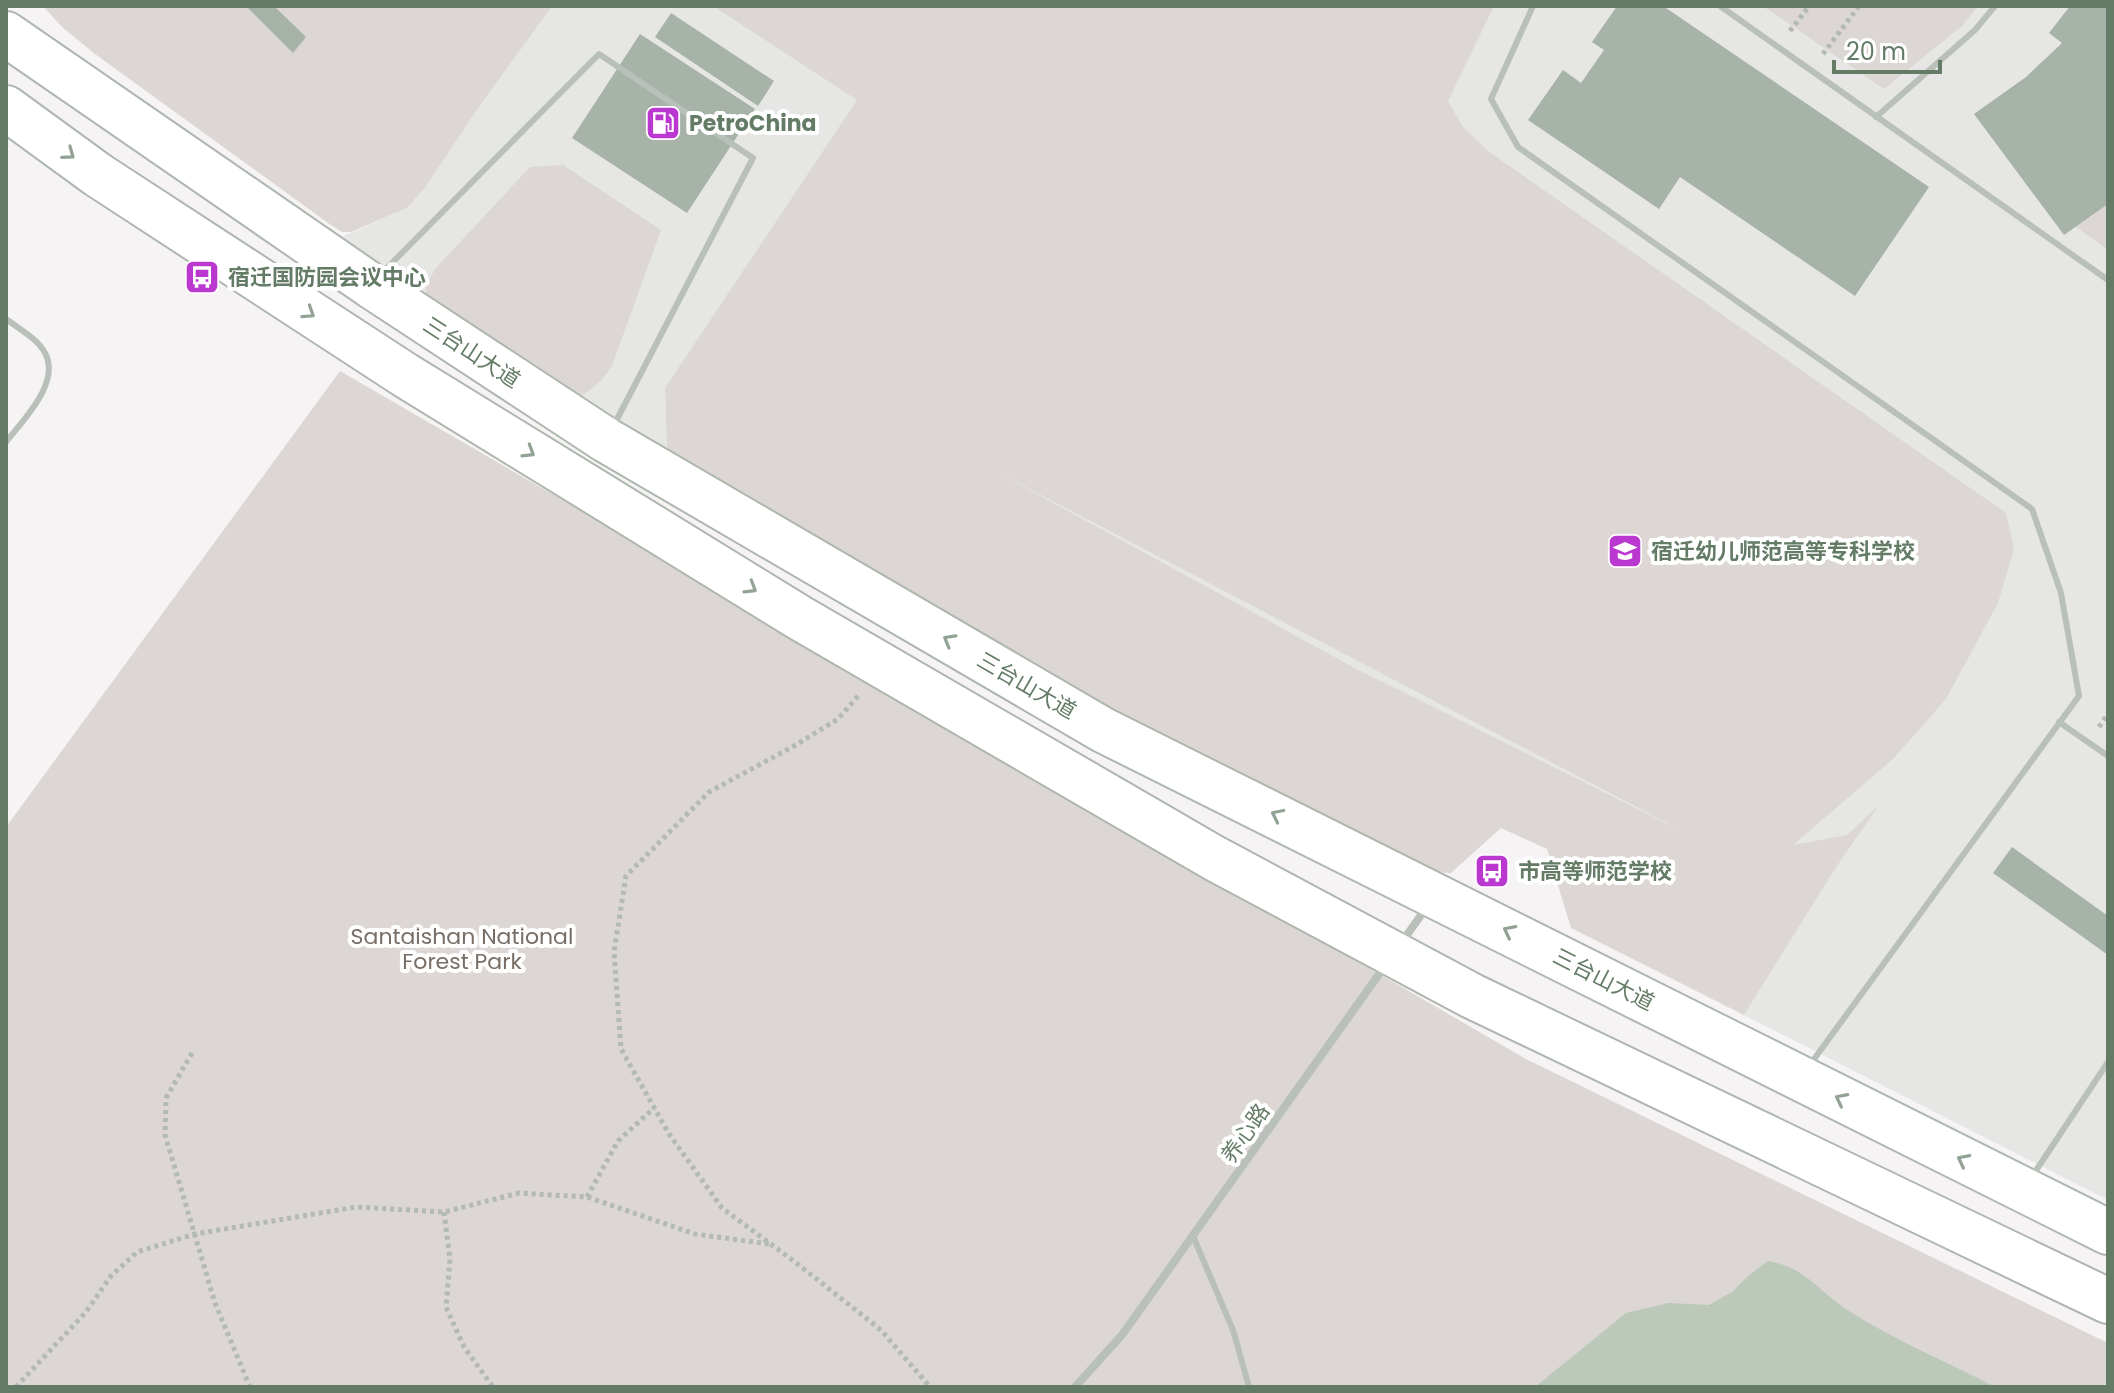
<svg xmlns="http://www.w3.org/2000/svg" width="2114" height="1393" font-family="Poppins,'Noto Sans SC',sans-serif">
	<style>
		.built { fill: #e6e6e5 }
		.green { fill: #dcd7d4; fill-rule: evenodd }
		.water { fill: #bbc8ba }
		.building { fill: #a7b3a8 }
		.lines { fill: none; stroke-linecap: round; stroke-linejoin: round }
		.secondary-casing { stroke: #adb7ae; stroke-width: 48 }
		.path { stroke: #b3b9b4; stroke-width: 5; stroke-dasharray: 4 4; stroke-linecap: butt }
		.lane { stroke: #b8c0b9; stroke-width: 6 }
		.street { stroke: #b8c0b9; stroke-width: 8 }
		.secondary { stroke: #fff; stroke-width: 44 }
		.oneway { stroke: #92a394 }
		.labels { text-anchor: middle; stroke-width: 8; stroke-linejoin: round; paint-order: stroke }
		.poi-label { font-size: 22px; font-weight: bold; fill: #647b66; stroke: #fff; text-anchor: start }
		.street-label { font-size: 22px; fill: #647b66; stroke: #fff }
		.park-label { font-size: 22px; fill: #786e66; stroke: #fff }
	</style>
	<rect width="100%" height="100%" fill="#f6f3f4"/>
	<path class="built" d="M368 6H2108V1200L1744 1015 1835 869 1875 809 1847 835 1735 859 1355 668 928 435 725 302 665 388 667 454 333 241 407 208 424 189 477 108Z"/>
	<path class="green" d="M43 6H552L478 108 424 189 407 208 351 232H342L328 223 95 54 61 26Z
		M713 6H1494L1448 101 1463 127 1488 151 2006 513 2014 549 1998 603 1946 699 1893 759 1793 845 1847 835 1879 805 1835 869 1744 1015 1571 928 1547 849 1501 828 1451 873 1434 872 1105 713 667 454 665 388 857 100ZM995 471 1675 827 1676 828 1355 668Z
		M1763 6H1978L1962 26 1884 89Z
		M563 165 661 230 612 366C601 382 593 390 576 398L426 300V286L435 269 530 167Z
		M2108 204V250L2076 227Z
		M340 371 1526 1059 2108 1343V1387H6V827Z"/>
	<path class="water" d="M1768 1261C1805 1267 1816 1289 1846 1309 1893 1340 1946 1361 1995 1387H1535L1626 1313 1668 1303 1709 1305 1732 1292 1748 1276Z"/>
	<path class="building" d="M246 6H274L306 37 293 53Z
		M1617 6H1663L1929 187 1855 296 1680 177 1659 209 1528 120 1563 70 1581 83 1604 50 1592 42Z
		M2070 6H2108V204L2064 235 1974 114 2026 77 2062 43 2049 33Z
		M671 13 774 81 758 106 655 37Z
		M640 34 755 109 687 213 572 138Z
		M2012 847 2108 916V955L1993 873Z"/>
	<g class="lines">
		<g class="secondary-casing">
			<path id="secondary" d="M6 34 370 285 606 440 1103 730 2108 1232
				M6 108 98 175 405 375 800 618 1214 858 1472 996 2108 1301"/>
		</g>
		<path class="path" d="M1790 31 1809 6
			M1823 54 1859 6
			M858 696 838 719 794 746 709 792 626 876 614 952 621 1049 669 1134 722 1208 795 1262 881 1330 930 1387
			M2099 727 2108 714
			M192 1053 166 1098 165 1135 215 1303 250 1387
			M587 1197 618 1141 654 1108
			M444 1212 450 1259 446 1307 464 1347 493 1387
			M16 1387 86 1312 111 1276 137 1252 195 1234 356 1207 444 1212 519 1193 587 1197 695 1234 769 1244"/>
		<path class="lane" d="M1533 6 1491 99 1518 147 2032 509 2061 593 2079 696 1809 1066
			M1720 6 2108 280
			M1876 117 1975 30 1995 6
			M381 274 599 54 753 158 614 425
			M6 319C18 328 38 339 45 353 61 383 23 420 6 442
			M2059 722 2108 756
			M2031 1178 2108 1062
			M1193 1236 1233 1330 1249 1387"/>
		<path class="street" d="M1402 942 1426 908
			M1075 1387 1122 1335 1387 963"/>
		<use href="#secondary" class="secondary"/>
	</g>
	<defs><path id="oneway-chevron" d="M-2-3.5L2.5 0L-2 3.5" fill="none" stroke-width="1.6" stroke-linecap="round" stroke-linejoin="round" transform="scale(2)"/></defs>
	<g class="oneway">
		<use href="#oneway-chevron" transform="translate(69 154) rotate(36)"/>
		<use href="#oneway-chevron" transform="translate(309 313) rotate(33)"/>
		<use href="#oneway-chevron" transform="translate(529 452) rotate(32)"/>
		<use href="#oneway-chevron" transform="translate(751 588) rotate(32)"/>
		<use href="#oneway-chevron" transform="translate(949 640) rotate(-150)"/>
		<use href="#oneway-chevron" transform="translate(1277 815) rotate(-154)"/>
		<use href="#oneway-chevron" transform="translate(1509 931) rotate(-153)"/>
		<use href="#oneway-chevron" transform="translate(1841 1099) rotate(-153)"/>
		<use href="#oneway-chevron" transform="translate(1963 1160) rotate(-153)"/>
	</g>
	<defs>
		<g id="fuel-square" transform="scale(1.8)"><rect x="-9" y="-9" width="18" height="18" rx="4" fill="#bb38d0" stroke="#fff"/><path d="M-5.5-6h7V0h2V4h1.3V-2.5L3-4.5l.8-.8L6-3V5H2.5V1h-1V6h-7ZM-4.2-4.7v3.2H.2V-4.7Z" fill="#fff"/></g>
		<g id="bus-square" transform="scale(1.8)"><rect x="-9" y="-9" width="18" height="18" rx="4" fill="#bb38d0" stroke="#fff"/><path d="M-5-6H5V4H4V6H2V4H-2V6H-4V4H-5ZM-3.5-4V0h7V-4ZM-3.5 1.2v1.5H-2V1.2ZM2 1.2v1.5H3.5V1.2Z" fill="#fff"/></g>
		<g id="university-square" transform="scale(1.8)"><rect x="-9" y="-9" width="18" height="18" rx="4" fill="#bb38d0" stroke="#fff"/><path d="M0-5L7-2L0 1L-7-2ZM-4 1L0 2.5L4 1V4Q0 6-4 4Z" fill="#fff"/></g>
	</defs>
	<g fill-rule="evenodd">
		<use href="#fuel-square" x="663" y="123"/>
		<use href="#bus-square" x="202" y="277"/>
		<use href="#university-square" x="1625" y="551"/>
		<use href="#bus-square" x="1492" y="871"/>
	</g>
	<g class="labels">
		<g class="poi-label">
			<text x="689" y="131">PetroChina</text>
			<text x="228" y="285">宿迁国防园会议中心</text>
			<text x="1651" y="559">宿迁幼儿师范高等专科学校</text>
			<text x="1518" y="879">市高等师范学校</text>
		</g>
		<g class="street-label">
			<text transform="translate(472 352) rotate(33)" y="8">三台山大道</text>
			<text transform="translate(1027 685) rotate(30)" y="8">三台山大道</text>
			<text transform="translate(1604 979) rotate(27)" y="8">三台山大道</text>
			<text transform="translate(1245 1133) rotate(-55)" y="8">养心路</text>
		</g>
		<g class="park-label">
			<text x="462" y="944">Santaishan National<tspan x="462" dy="25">Forest Park</tspan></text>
		</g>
	</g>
	<rect width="2114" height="1393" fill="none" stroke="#647b66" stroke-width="16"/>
	<path d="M1834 60v12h106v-12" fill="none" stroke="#647b66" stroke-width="4"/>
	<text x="1846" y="60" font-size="24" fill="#647b66" stroke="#ffffff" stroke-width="6" paint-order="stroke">20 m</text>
</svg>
